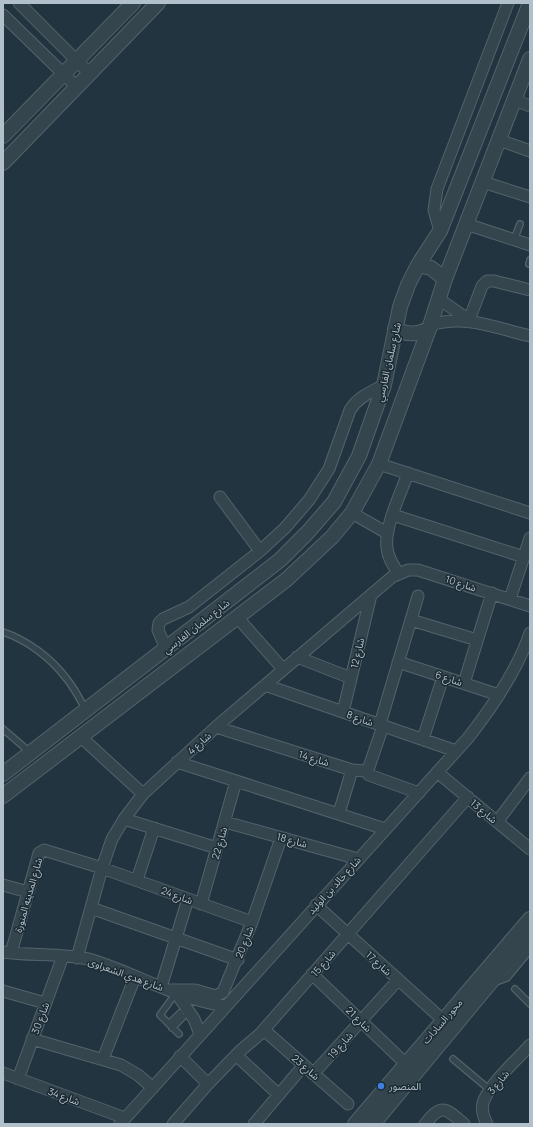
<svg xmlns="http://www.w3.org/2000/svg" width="533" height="1127" font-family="Manrope,'Noto Sans Arabic',sans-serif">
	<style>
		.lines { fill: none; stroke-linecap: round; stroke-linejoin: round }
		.service-casing { stroke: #53636c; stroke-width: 8 }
		.minor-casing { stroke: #53636c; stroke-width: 13 }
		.tertiary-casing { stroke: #53636c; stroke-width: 16 }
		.service { stroke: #35454e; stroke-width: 5.5 }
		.minor { stroke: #35454e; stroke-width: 11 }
		.tertiary { stroke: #35454e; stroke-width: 14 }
		.shop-dot { fill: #3f7fe0; stroke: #1b2a33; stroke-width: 1.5 }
		.labels { text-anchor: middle; stroke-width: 3; stroke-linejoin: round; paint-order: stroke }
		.street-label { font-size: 10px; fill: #b1c0ca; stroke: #1b2a33 }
		.poi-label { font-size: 10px; fill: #b1c0ca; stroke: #1b2a33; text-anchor: start }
	</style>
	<rect width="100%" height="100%" fill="#21343f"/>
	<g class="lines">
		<g class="service-casing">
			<path id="service" d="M514 240 520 224
				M529 264 530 260
				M3 632C27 640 51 658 66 678 74 687 80 700 86 710
				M3 729 31 753
				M493 983 507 978 530 950
				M515 989 530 1004
				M176 993 160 1015 179 1034
				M169 1024 180 1013
				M172 1028 183 1017
				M453 1059 490 1090"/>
		</g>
		<g class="minor-casing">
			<path id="minor" d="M19 3 90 74
				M3 15 77 87
				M514 100 530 106
				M499 140 530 151
				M483 182 530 197
				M466 224 530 245
				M440 231 434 210 437 189 508 3
				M439 299 469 320
				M469 320 482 286 487 281H494L530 290
				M430 325C467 314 495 328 530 336
				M379 464 530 513
				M220 497 260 551
				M352 513 387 533
				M393 515 524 557
				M398 573C393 565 388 558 387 548 384 527 401 493 408 473
				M510 599 530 538
				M237 617 283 669
				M411 620 477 640
				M166 649 158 630 159 623 163 619 189 607 260 551 285 528 309 500 329 469 350 410C358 397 371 392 384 385
				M297 657 351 678
				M398 662 499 695
				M464 683 492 593
				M265 685 456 751
				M343 712 371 595
				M380 724 418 596
				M216 727 352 770 366 771 369 767 383 726
				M81 737 143 794
				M423 739 443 677
				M177 762 385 829
				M366 771 369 775 419 793
				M437 772 530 849
				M339 813 352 770
				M124 819 217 848
				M225 822 358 859
				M497 822 530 778
				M137 880 154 828
				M3 885 28 892
				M201 904 236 781
				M316 905 443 1020
				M91 908 238 960
				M3 952C30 956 66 953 92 960 137 974 177 999 225 1006
				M11 953 39 853 44 850 102 868 252 922
				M77 958 102 868 112 839 124 819 143 794 216 727 392 577 408 570H418L530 606
				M312 974 406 1064
				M161 987 188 899
				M171 990H195L216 996 223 992 252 922 281 838
				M3 991 45 1003
				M177 994 194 1019 200 1034
				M264 1030 348 1104
				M32 1039 121 1065 138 1075 153 1088
				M236 1055 279 1095
				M180 1056 208 1084
				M103 1059 135 977
				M3 1073 125 1118
				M313 1074 398 980
				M18 1079 63 956
				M120 1124 468 738C493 706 517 671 530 633
				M173 1124 208 1084 240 1051 260 1034 468 797
				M254 1124 304 1065
				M425 1124C442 1103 445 1108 464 1124
				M487 1124C484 1118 481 1110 483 1103 489 1084 516 1061 530 1045"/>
		</g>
		<g class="tertiary-casing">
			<path id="tertiary" d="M3 136 133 3
				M3 163 158 3
				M418 265 431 268 445 279
				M395 329C407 335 417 335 429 329
				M3 774 280 560 308 532 334 502 359 456 384 385 400 307 408 285 418 265 440 231 530 3
				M3 796 286 580 332 537 352 513 379 464 429 329 445 279 530 59
				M355 1124 530 919
				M373 1124 530 935"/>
		</g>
		<use href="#service" class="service"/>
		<use href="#minor" class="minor"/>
		<use href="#tertiary" class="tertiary"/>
	</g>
	<circle class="shop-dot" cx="381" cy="1086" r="4"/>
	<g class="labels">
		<g class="street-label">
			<text transform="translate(388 362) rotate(-77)" y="4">شارع سلمان الفارسي</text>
			<text transform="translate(461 583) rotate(18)" y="4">شارع 10</text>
			<text transform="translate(196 626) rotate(-38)" y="4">شارع سلمان الفارسي</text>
			<text transform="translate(357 653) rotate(-77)" y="4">شارع 12</text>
			<text transform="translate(449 678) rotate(18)" y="4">شارع 6</text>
			<text transform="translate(360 718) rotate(19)" y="4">شارع 8</text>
			<text transform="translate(199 743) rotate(-42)" y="4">شارع 4</text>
			<text transform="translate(314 758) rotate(17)" y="4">شارع 14</text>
			<text transform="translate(484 811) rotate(40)" y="4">شارع 13</text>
			<text transform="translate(292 840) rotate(15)" y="4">شارع 18</text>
			<text transform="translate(219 843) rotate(-74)" y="4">شارع 22</text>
			<text transform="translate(334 885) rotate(-48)" y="4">شارع خالد بن الوليد</text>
			<text transform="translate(28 895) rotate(-74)" y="4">شارع المدينه المنورة</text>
			<text transform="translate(177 895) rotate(20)" y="4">شارع 24</text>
			<text transform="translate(244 942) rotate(-69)" y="4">شارع 20</text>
			<text transform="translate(323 963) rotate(-49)" y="4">شارع 15</text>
			<text transform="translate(379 963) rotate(42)" y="4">شارع 17</text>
			<text transform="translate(126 974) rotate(20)" y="4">شارع هدي الشعراوى</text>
			<text transform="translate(40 1018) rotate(-70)" y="4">شارع 30</text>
			<text transform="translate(359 1019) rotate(44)" y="4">شارع 21</text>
			<text transform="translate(442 1021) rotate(-49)" y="4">محور السادات</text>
			<text transform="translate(340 1045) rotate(-48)" y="4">شارع 19</text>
			<text transform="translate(306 1067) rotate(41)" y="4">شارع 23</text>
			<text transform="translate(498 1082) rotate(-51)" y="4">شارع 3</text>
			<text transform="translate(64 1096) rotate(20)" y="4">شارع 34</text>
		</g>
		<g class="poi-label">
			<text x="389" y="1090">المنصور</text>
		</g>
	</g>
	<rect width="533" height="1127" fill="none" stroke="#b1c0ca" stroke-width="8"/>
</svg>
